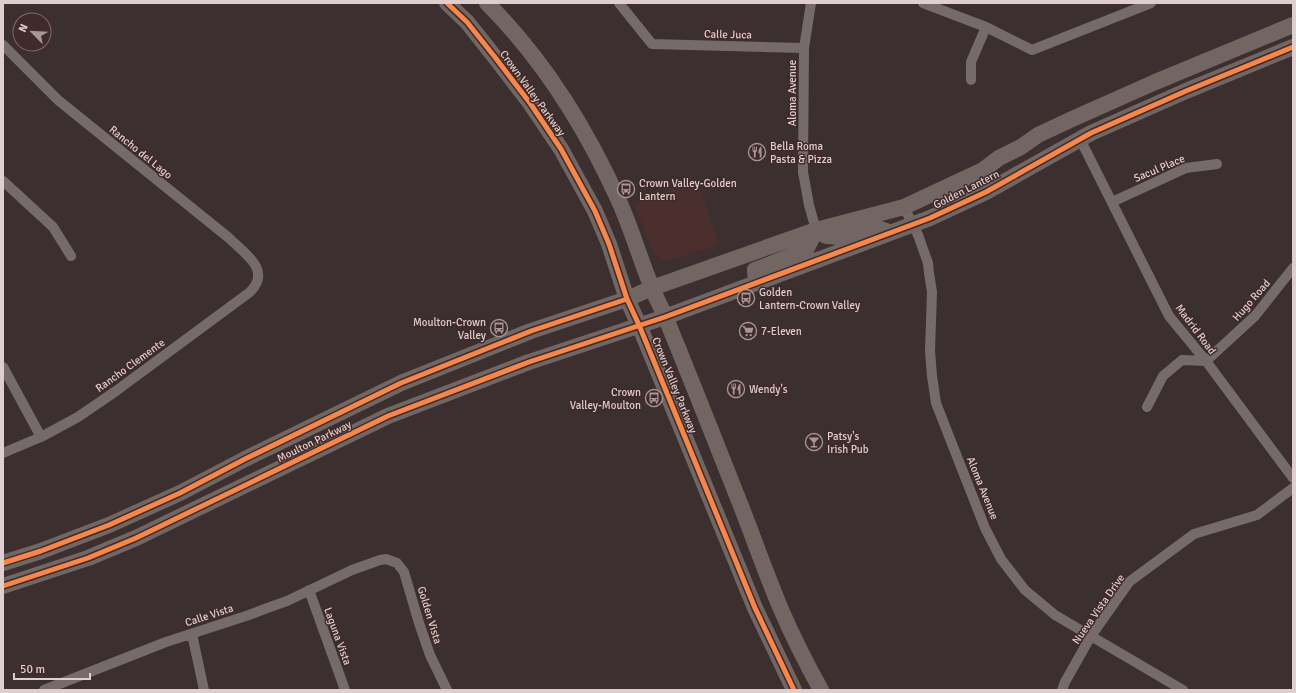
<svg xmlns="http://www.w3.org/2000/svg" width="1296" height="693" font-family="Signika,sans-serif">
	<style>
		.built { fill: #4b2e2e }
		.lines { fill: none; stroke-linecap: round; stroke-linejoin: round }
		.minor { stroke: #766b6b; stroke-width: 10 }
		.primary { stroke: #726663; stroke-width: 16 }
		.cycleway-casing { stroke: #412a29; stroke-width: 8 }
		.cycleway { stroke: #f5874c; stroke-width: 5 }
		.labels { text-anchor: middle; stroke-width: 3; stroke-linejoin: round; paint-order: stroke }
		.street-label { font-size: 11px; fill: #decfce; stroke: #412a29 }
		.poi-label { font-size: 11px; fill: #decfce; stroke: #412a29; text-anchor: start }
	</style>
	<rect width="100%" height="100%" fill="#3b2f2f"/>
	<path class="built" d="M696 178 719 244 666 262 654 255 634 204Z"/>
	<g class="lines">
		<path class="minor" d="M619 3 652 44 804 48
			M811 3 804 48 803 172 809 205 816 230
			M923 3 986 27 1032 50 1151 3
			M3 45 58 100 229 238C245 254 272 270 250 292L116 391 78 417 41 437 3 453
			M971 80V62L986 27
			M1080 139 1169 316 1206 361 1293 478
			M3 181 53 227 71 256
			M1112 202 1186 168 1217 164
			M904 207 918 235 928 263 929 273 932 292 930 351 932 376 936 403 985 528 1001 559 1025 590 1055 615 1183 690
			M3 367 41 437
			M1147 407 1163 376 1182 360 1206 361 1255 316 1293 268
			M309 590 345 690
			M192 634 204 690
			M44 690 166 642 249 615 270 607 287 601 352 570 380 560 386 559 397 563 404 572 419 623 430 655 447 690
			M1062 690 1065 682 1091 636 1129 582 1194 534 1257 515 1293 488"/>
		<path class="primary" d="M447 3 467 22 494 56 530 103 561 149 595 211 609 244 627 299 639 325 755 608 794 690
			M487 3C543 59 587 130 619 201 632 230 640 259 652 288 656 298 661 307 665 316 691 379 716 443 741 506 754 539 766 574 780 607 792 635 806 663 821 690
			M816 230 826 236 840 237 875 227 889 232
			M756 283 755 270 806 250 816 230
			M3 563 41 551 109 525 180 493 245 459 401 383 531 331 627 299 652 288 816 230 904 207 983 170 999 158 1021 147 1038 135 1070 120 1153 83 1293 25
			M3 586 88 558 136 538 388 416 529 362 665 317 930 218 986 192 1091 133 1186 91 1293 47"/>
		<g class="cycleway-casing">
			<path id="cycleway" d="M447 3 467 22 494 56 530 103 561 149 595 211 609 244 627 299 639 325 755 608 794 690
				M3 563 41 551 109 525 180 493 245 459 401 383 531 331 627 299
				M3 586 88 558 136 538 388 416 529 362 665 317 930 218 986 192 1091 133 1186 91 1293 47"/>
		</g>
		<use href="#cycleway" class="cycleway"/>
	</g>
	<defs>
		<g id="restaurant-ring" transform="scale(0.9)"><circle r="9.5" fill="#412a29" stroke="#a59796" stroke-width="1.5"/><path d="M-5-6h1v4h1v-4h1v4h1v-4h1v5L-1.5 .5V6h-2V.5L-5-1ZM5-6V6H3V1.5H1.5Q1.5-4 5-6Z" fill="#a59796"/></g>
		<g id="bus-ring" transform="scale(0.9)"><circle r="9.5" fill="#412a29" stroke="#a59796" stroke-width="1.5"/><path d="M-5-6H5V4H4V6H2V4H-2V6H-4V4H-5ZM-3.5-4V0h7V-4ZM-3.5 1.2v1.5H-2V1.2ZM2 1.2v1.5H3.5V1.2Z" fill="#a59796"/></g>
		<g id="supermarket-ring" transform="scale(0.9)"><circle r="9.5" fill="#412a29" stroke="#a59796" stroke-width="1.5"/><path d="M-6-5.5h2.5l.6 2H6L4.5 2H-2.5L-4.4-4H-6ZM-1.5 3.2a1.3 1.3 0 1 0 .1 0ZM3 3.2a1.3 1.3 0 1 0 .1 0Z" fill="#a59796"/></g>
		<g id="bar-ring" transform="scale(0.9)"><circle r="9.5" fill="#412a29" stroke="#a59796" stroke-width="1.5"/><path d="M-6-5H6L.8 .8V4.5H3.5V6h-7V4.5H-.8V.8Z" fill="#a59796"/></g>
	</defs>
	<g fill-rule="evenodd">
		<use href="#restaurant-ring" x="757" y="152"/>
		<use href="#bus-ring" x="626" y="189"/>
		<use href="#bus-ring" x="746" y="298"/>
		<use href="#bus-ring" x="499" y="328"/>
		<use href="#supermarket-ring" x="748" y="331"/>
		<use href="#restaurant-ring" x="736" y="389"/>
		<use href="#bus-ring" x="654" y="398"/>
		<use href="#bar-ring" x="814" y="442"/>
	</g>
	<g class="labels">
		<g class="street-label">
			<text transform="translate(728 34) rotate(1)" y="4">Calle Juca</text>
			<text transform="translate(533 93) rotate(54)" y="4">Crown Valley Parkway</text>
			<text transform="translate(792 93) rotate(-90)" y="4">Aloma Avenue</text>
			<text transform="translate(141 152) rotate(39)" y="4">Rancho del Lago</text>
			<text transform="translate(1159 168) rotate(-23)" y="4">Sacul Place</text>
			<text transform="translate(966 189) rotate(-27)" y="4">Golden Lantern</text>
			<text transform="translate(1251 300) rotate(-49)" y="4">Hugo Road</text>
			<text transform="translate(1196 329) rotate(53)" y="4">Madrid Road</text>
			<text transform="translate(130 365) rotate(-36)" y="4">Rancho Clemente</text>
			<text transform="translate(675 385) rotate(68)" y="4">Crown Valley Parkway</text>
			<text transform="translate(314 441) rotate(-26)" y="4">Moulton Parkway</text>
			<text transform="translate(983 488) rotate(68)" y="4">Aloma Avenue</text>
			<text transform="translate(1098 609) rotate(-55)" y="4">Nueva Vista Drive</text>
			<text transform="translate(209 615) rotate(-18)" y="4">Calle Vista</text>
			<text transform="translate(430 615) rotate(73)" y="4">Golden Vista</text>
			<text transform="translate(338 636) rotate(70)" y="4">Laguna Vista</text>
		</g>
		<g class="poi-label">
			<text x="770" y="150">Bella Roma<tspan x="770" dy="13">Pasta &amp; Pizza</tspan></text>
			<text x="639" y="187">Crown Valley-Golden<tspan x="639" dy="13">Lantern</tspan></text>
			<text x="759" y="296">Golden<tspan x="759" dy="13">Lantern-Crown Valley</tspan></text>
			<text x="486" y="326" text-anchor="end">Moulton-Crown<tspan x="486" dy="13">Valley</tspan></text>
			<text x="761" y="335">7-Eleven</text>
			<text x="749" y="393">Wendy's</text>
			<text x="641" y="396" text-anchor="end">Crown<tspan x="641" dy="13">Valley-Moulton</tspan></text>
			<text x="827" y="440">Patsy's<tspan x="827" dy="13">Irish Pub</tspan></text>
		</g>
	</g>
	<rect width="1296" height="693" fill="none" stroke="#decfce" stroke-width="8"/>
	<g transform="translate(32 32) rotate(294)"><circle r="19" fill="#412a29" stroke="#806c6b"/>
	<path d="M0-3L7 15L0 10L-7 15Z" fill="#a59796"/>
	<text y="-6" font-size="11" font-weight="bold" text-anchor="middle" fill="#decfce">N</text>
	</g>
	<path d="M14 673v6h76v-6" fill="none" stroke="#decfce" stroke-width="2"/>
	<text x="20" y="673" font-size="12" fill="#decfce" stroke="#412a29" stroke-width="3" paint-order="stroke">50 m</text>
</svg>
